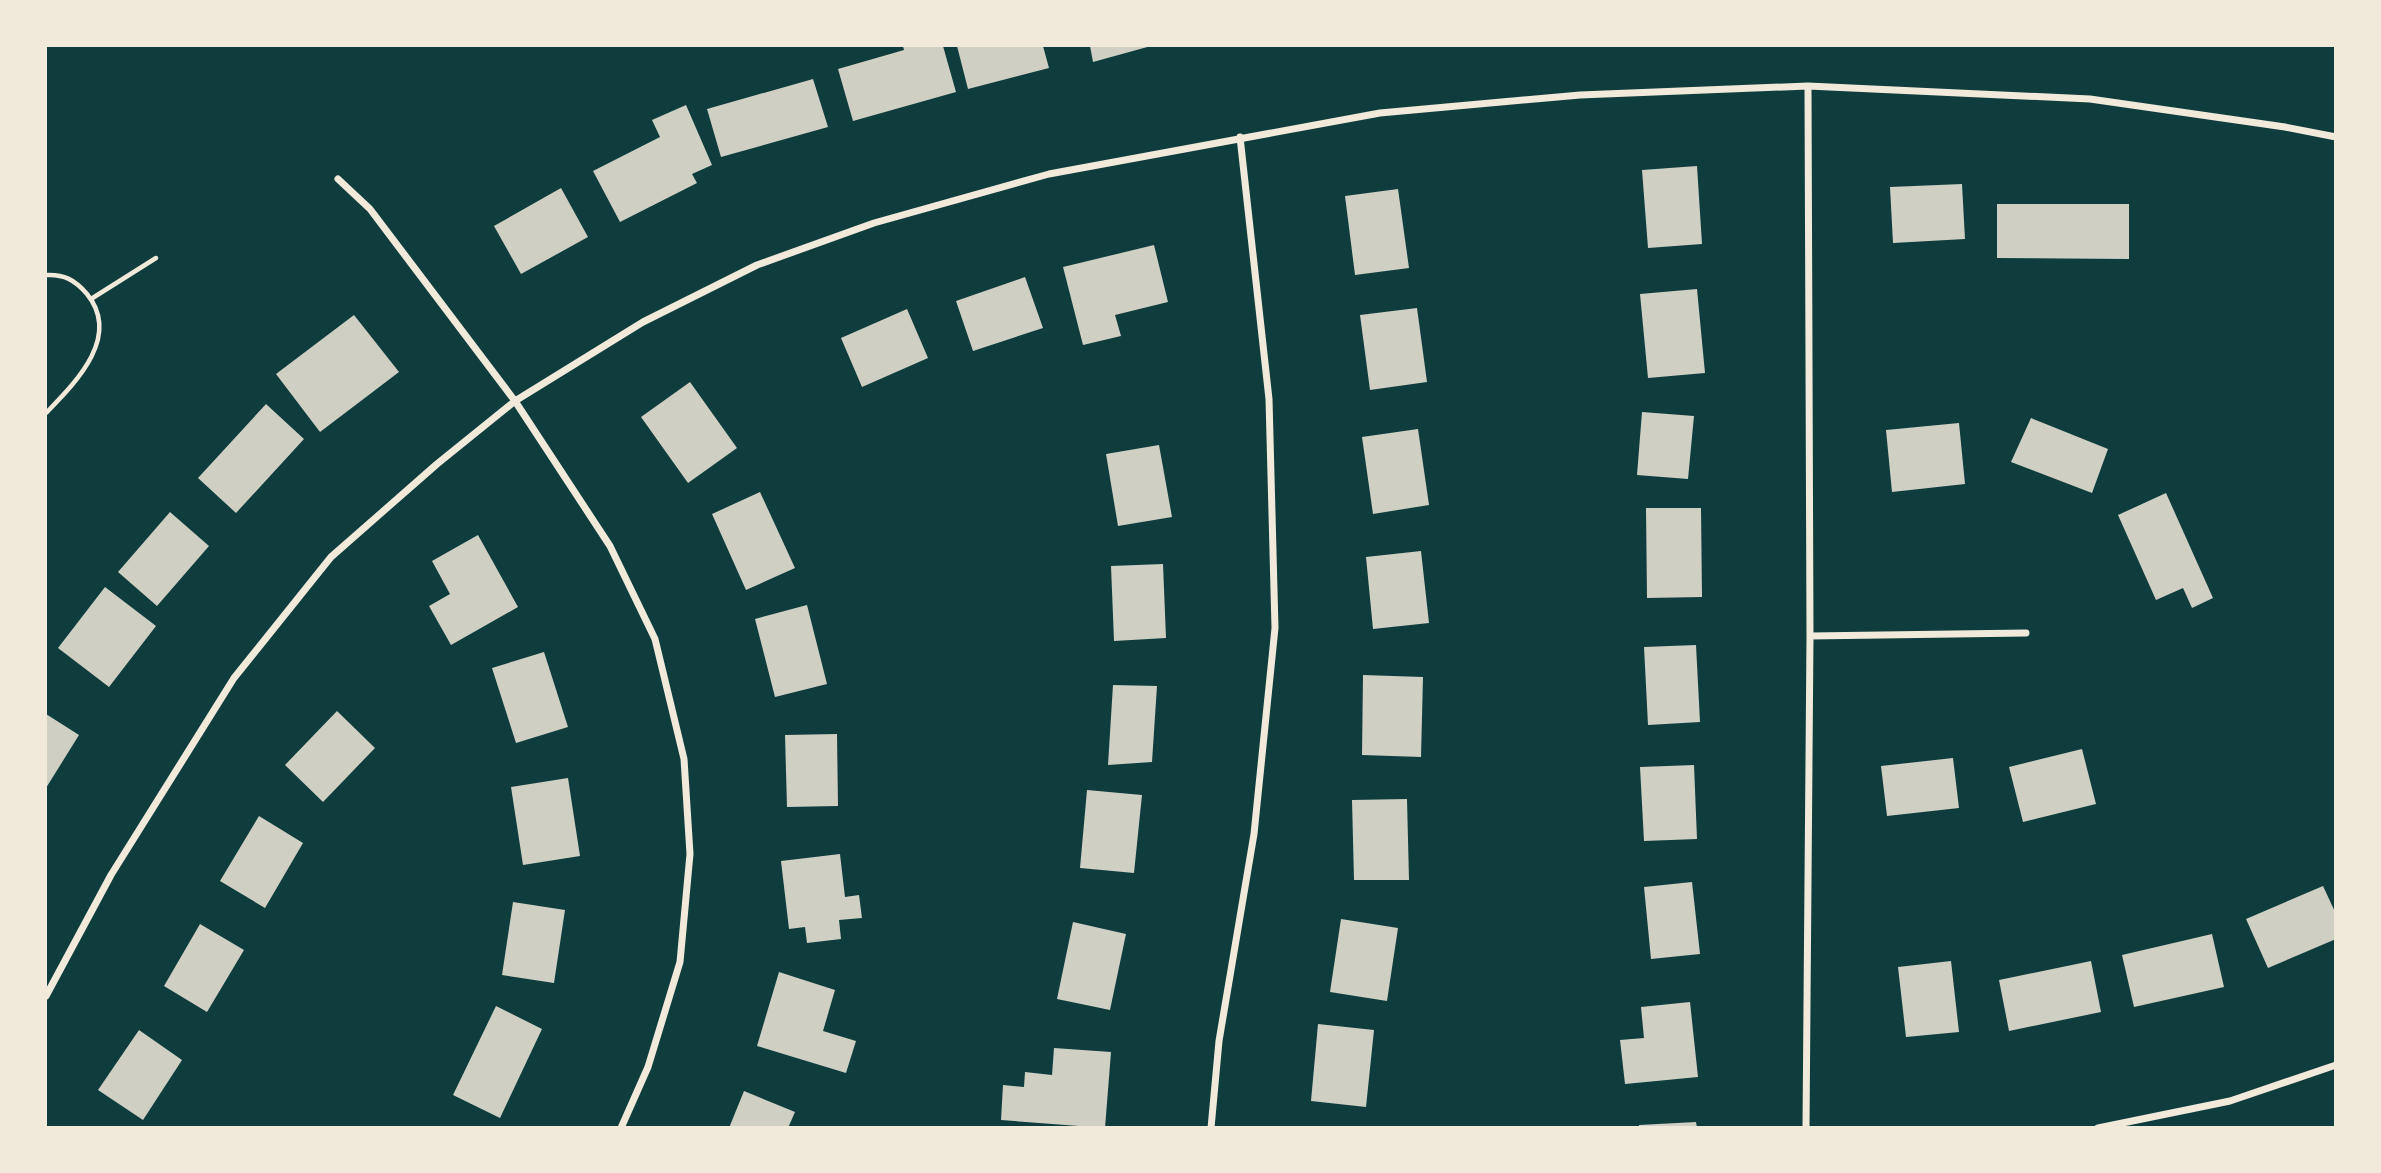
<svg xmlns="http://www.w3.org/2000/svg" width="2381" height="1173" font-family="Figtree,sans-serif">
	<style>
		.building { fill: #cfcfc3 }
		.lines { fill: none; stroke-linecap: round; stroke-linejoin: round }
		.path { stroke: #f1e9da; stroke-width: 4.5 }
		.minor { stroke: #f1e9da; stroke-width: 7 }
	</style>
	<rect width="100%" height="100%" fill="#0f3d3e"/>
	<path class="building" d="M903 46H943L956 92 853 121 838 69 904 50Z
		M957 46H1043L1049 68 968 89Z
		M1090 46H1151L1093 62Z
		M813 79 828 127 721 157 707 109Z
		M686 105 712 165 692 174 697 183 620 222 593 171 660 137 652 120Z
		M1697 166 1702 244 1648 248 1642 170Z
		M1962 184 1965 239 1893 243 1890 187Z
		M561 188 588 237 521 274 494 226Z
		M1398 189 1409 268 1355 275 1345 196Z
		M1997 204H2129V259L1997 258Z
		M1154 245 1168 302 1115 315 1121 336 1083 345 1063 267Z
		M1025 277 1043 328 973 351 956 301Z
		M1697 289 1705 373 1648 378 1640 294Z
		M1417 308 1427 382 1370 390 1360 315Z
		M907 309 928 358 862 387 841 338Z
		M354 315 399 372 320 432 276 374Z
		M690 382 737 448 688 483 641 417Z
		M266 404 304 439 236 513 198 478Z
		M1642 412 1694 416 1688 479 1637 475Z
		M2031 418 2108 449 2092 493 2011 462Z
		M1959 423 1965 484 1892 492 1886 430Z
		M1418 429 1429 505 1373 514 1362 437Z
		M1159 445 1172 517 1118 526 1106 454Z
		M760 492 795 568 746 590 712 514Z
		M2166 493 2213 598 2192 608 2183 588 2156 600 2118 515Z
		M1646 508H1701L1702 597 1647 598Z
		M170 512 209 546 157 606 118 572Z
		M478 535 518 607 451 645 429 606 450 594 432 561Z
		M1421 551 1429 623 1373 629 1366 557Z
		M1163 564 1166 638 1114 641 1111 566Z
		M105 587 156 626 109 687 58 648Z
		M807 605 827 684 775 697 755 619Z
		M1696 645 1700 722 1648 725 1644 647Z
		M544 652 568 727 516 743 492 668Z
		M1363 675 1423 677 1421 757 1362 755Z
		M1113 685 1157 686 1152 762 1108 765Z
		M337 711 375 748 323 802 285 765Z
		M46 714 79 735 46 788Z
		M837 734 838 806 787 807 785 735Z
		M2082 749 2096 804 2023 822 2009 767Z
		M1953 758 1959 808 1887 816 1881 766Z
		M1694 765 1697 839 1644 841 1640 767Z
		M568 778 580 856 523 865 511 787Z
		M1087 790 1142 795 1134 873 1080 868Z
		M1407 799 1409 880H1354L1352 800Z
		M259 816 303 843 265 908 220 881Z
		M840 854 845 897 859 895 862 918 839 920 841 939 807 943 805 927 789 929 781 861Z
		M1692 882 1700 954 1651 959 1644 887Z
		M2323 886 2336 914V939L2268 968 2246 919Z
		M513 902 565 910 554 983 502 975Z
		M1341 919 1398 928 1387 1001 1330 992Z
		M1073 922 1126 934 1110 1010 1057 999Z
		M200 924 244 950 207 1012 164 986Z
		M2212 934 2224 987 2134 1007 2122 955Z
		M1951 961 1959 1032 1906 1037 1898 967Z
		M2091 961 2101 1012 2009 1031 1999 980Z
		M779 972 835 990 823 1031 856 1041 846 1073 757 1046Z
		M1690 1002 1698 1077 1625 1084 1620 1040 1644 1038 1641 1007Z
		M496 1006 542 1029 500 1118 453 1095Z
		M1318 1024 1374 1030 1366 1107 1311 1101Z
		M139 1030 182 1060 143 1120 98 1090Z
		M1054 1048 1111 1052 1105 1128 1001 1120 1003 1085 1024 1087 1025 1072 1052 1075Z
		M744 1091 795 1112 788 1128H729Z
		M1696 1122 1697 1128H1639V1125Z"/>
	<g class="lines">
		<path class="path" d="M46 275C64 274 75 280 87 294 122 337 75 383 46 413
			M91 299 156 258"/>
		<path class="minor" d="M338 179 370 209 515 401 610 546 655 639 684 759 690 854 680 962 648 1067 621 1128
			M1810 636 2026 633
			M46 996 111 875 234 678 331 557 437 464 515 401 643 322 757 265 874 223 1049 174 1380 113 1580 95 1808 86 2090 99 2285 127 2336 137
			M1211 1128 1219 1041 1254 834 1275 628 1269 399 1240 137
			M1806 1128 1810 636 1808 86
			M2098 1128 2230 1101 2336 1065"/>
	</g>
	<rect width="2381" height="1173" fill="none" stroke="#f1e9da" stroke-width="94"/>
</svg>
